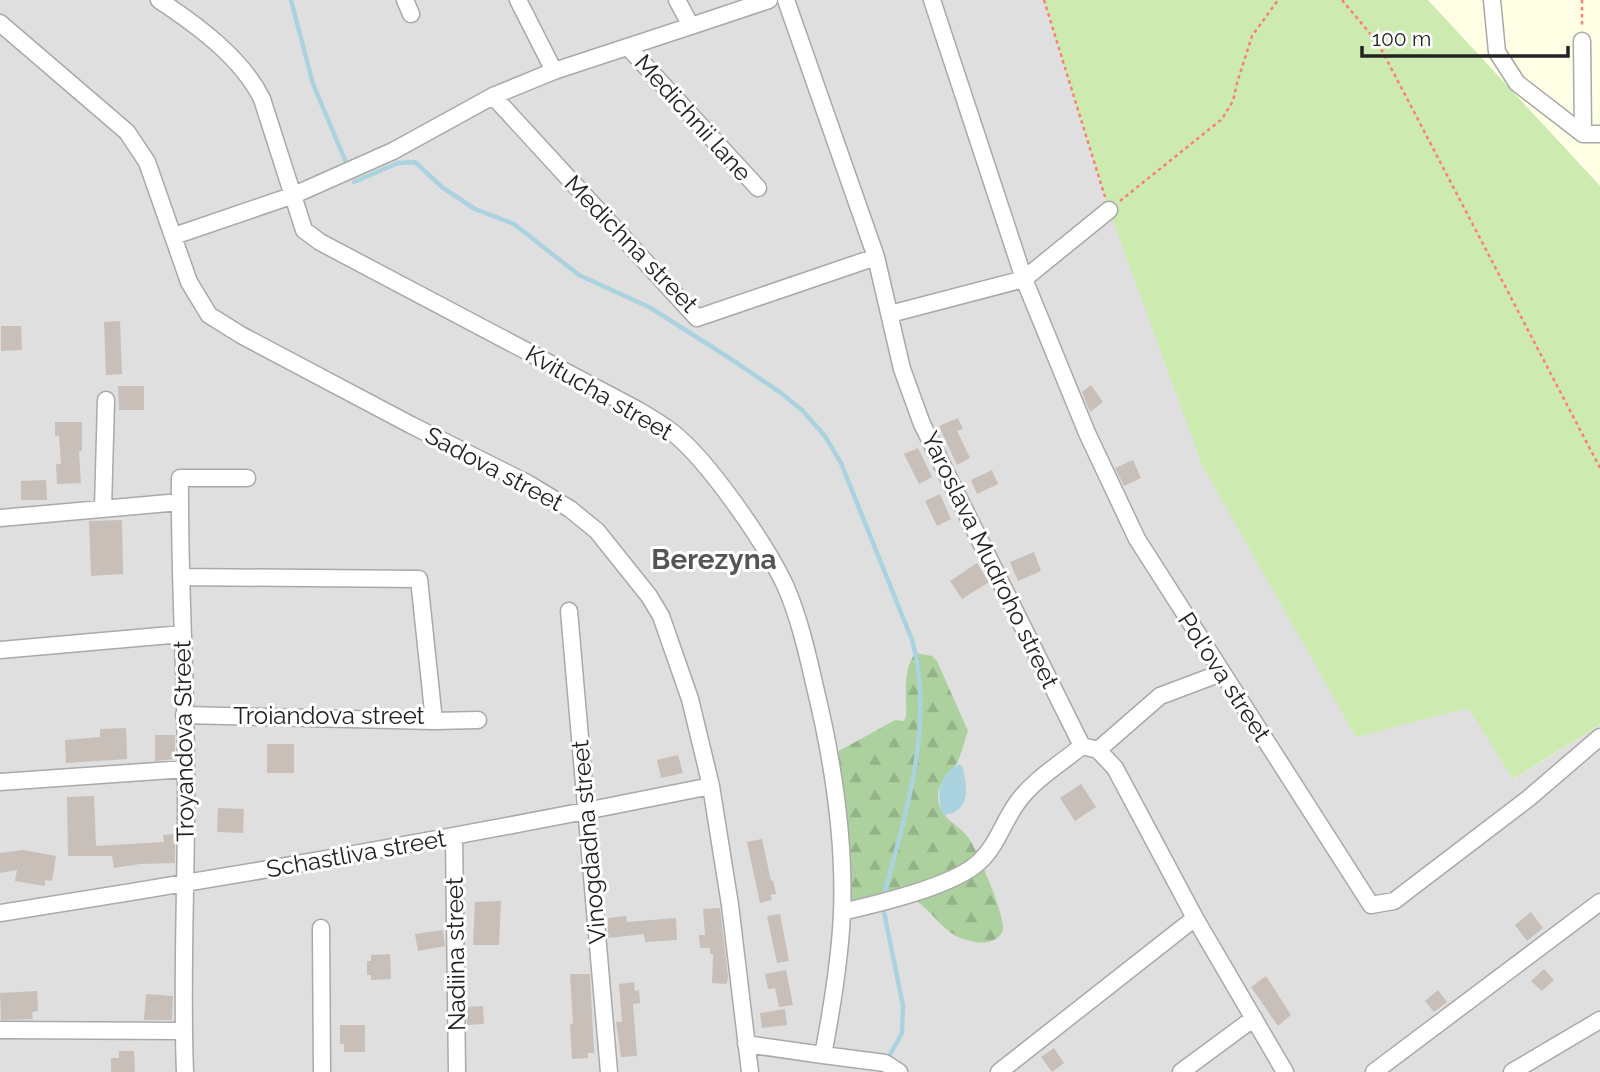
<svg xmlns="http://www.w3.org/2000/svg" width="1600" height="1072" font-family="Raleway,sans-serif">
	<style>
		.residential { fill: #e0dfdf }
		.education { fill: #ffffe5 }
		.grass { fill: #cdebb0 }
		.forest { fill: url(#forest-firs) }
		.water { fill: #aad3df }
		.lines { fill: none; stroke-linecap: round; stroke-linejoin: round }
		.stream { stroke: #aad3df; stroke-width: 4.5 }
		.building { fill: #c7bfb8 }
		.minor-casing { stroke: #a9a9a9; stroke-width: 19 }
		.path { stroke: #fa8072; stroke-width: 2.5; stroke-dasharray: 3.5 3.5; stroke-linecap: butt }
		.minor { stroke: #fff; stroke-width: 16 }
		.labels { text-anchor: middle; stroke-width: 6; stroke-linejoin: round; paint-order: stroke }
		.street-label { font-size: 24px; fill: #222; stroke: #fff }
		.quarter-label { font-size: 28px; font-weight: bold; fill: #555; stroke: #fff }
	</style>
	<defs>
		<pattern id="forest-firs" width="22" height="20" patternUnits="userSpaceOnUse" patternTransform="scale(1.75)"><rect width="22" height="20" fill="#add19e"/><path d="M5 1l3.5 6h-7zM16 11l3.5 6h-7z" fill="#95b388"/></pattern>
	</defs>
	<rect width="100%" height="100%" fill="#f2efe9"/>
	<path class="residential" d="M0 0H1044L1109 210 1468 708 1514 779 1600 725V1072H0Z"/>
	<path class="education" d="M1428 0H1600V186Z"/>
	<path class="grass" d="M1044 0H1428L1600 186V725L1513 779 1468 708 1356 737 1202 465 1109 210Z"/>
	<path class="forest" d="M916 653 932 656 937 661 968 731C964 741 961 758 955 766 947 776 937 785 938 798 940 820 959 823 970 840 978 853 1005 915 1003 930 1001 937 994 941 987 942 978 944 965 940 956 936 941 928 931 910 916 901L882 903 842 912 830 756 895 720 904 721 906 716C907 697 902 668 916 653Z"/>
	<path class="water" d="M959 764 962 766C968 786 971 813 943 815 936 794 938 775 959 764Z"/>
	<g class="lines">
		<path class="stream" d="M291 0 313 84 345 160
			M354 182 398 163 415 162 443 188 475 209 514 224 579 275 649 307 731 359 781 393 802 410 825 436 841 463 912 640C936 722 904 819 883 899
			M883 907 903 1006 902 1033 887 1060"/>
	</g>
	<path class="building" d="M120 321 122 374 106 375 104 322Z
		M1 326H21L22 350 1 351Z
		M1091 385 1103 402 1090 412 1082 392Z
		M118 386H144V410H119Z
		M958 418 963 429 957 431 970 458 957 465 939 426Z
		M55 422H82V451H79L81 483 57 484 56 464H61L59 436H55Z
		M918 448 932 477 919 484 904 454Z
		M1133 460 1141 478 1124 486 1115 468Z
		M992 470 998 484 977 494 971 480Z
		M46 480 47 500H21V481Z
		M940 494 951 519 937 526 925 501Z
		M122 520 123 574 91 576 89 521Z
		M1034 552 1041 571 1018 581 1010 562Z
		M977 563 989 582 962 599 950 581Z
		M126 728 127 759 66 763 65 740 100 737V729Z
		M155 735H175V759L155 761Z
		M267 744H294V773H267Z
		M678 755 683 773 661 778 657 760Z
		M1081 784 1096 807 1075 821 1060 798Z
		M94 796 96 846 164 842 163 835 175 834V863L140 864 114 868 112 856H68L67 797Z
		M218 808 244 809 243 833 217 832Z
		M762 839 771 881 773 880 776 894 770 895 772 900 760 903 747 842Z
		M23 850 56 856 52 881 45 880V886L15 881 17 870 0 873V853Z
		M501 901 499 945H473L475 902Z
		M720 908 728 976 727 984 712 983 713 954H710V948H700L699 935H705L703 909Z
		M1531 912 1543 928 1527 941 1515 925Z
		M780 914 789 961 777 963 767 916Z
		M626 916 627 922 676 918 677 940 645 942 644 934 608 938V918Z
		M443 930 445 946 418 951 415 934Z
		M390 954 391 979 371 980V975H367V961H371V955Z
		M1544 969 1554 980 1542 991 1531 981Z
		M786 970 793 1005 779 1007 775 988 768 989 765 974Z
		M570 974H590L594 1053H588V1058L572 1059 570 1024H573Z
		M1266 976 1291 1015 1278 1026 1251 987Z
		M634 982 635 991 639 990 640 1003 633 1004 637 1056 621 1057 616 1022H622L619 984Z
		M1438 990 1447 1002 1434 1012 1425 1001Z
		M37 991 38 1011 32 1012 33 1019 1 1020 0 993Z
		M146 994 173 996 172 1020H144Z
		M483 1006 484 1024 467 1025V1007Z
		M785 1009 787 1025 762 1028 760 1013Z
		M340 1025H365V1052H344V1044H340Z
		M1054 1048 1064 1063 1052 1072 1041 1057Z
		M119 1051H134L135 1072H111V1058H119Z"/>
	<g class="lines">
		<g class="minor-casing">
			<path id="minor" d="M159 0C197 25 242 58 262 99L304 230 320 242 636 409C648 416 660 423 672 432 708 460 765 543 785 585 799 617 807 652 815 687 833 761 845 836 842 913 840 961 832 1008 823 1055L746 1044
				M405 0 411 14
				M518 0 554 71
				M677 0 691 26 769 0
				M786 0 876 257 902 369 922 424 1082 746 1098 750 1115 768 1195 918 1285 1072
				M1492 0 1497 52 1517 83 1583 134H1600
				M0 23 127 132 147 162 189 282 209 315 241 335 411 425 527 483 570 509 597 531 649 596 661 616 690 699 711 786 730 905 750 1072
				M1582 41 1583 134
				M628 47 758 188
				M493 96 697 318 876 257
				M1109 210 1024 279 1087 433 1137 539 1371 905 1394 901 1529 798 1600 737
				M174 236 294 195 393 151 493 96 554 71 691 26
				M890 314 1024 279 932 0
				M103 508 106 400
				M0 518 180 502
				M181 577 419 579 434 721 184 715
				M569 611 609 1072
				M0 650 182 634
				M434 721 478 720
				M1098 750 1160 696 1221 673
				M0 782 186 769
				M454 837 457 1072
				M842 912C877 904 954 886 979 862 997 846 1003 822 1017 803 1033 780 1060 764 1082 746
				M0 913C238 876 475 834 711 786
				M321 928 322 1072
				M0 1030 184 1031
				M823 1055 885 1063 899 1072
				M185 1072C181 973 187 874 186 775 186 676 179 577 180 478H247
				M999 1072 1195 918
				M1181 1072 1254 1018
				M1374 1072 1600 902
				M1512 1072 1600 1020"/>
		</g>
		<path class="path" d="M1044 0 1105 197
			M1342 0 1378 43 1600 468
			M1582 0V28
			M1120 201 1222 119 1233 101 1237 83 1252 36 1278 0"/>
		<use href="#minor" class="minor"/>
	</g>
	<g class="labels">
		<g class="street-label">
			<text transform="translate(693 118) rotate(48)" y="8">Medichnii lane</text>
			<text transform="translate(631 244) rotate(46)" y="8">Medichna street</text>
			<text transform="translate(599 393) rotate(30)" y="8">Kvitucha street</text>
			<text transform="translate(494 469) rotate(28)" y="8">Sadova street</text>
			<text transform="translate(990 560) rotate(64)" y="8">Yaroslava Mudroho street</text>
			<text transform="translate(1224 677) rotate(57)" y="8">Pol'ova street</text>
			<text x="329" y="724">Troiandova street</text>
			<text transform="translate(184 741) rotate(-91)" y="8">Troyandova Street</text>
			<text transform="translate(589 842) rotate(-95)" y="8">Vinogdadna street</text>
			<text transform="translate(356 854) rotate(-10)" y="8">Schastliva street</text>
			<text transform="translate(456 954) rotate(-91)" y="8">Nadiina street</text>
		</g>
		<g class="quarter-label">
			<text x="714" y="569">Berezyna</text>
		</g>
	</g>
	<path d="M1362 46v10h206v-10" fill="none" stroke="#222222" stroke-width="3.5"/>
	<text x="1372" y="46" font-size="21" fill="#222222" stroke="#ffffff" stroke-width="5" paint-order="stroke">100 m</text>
</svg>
